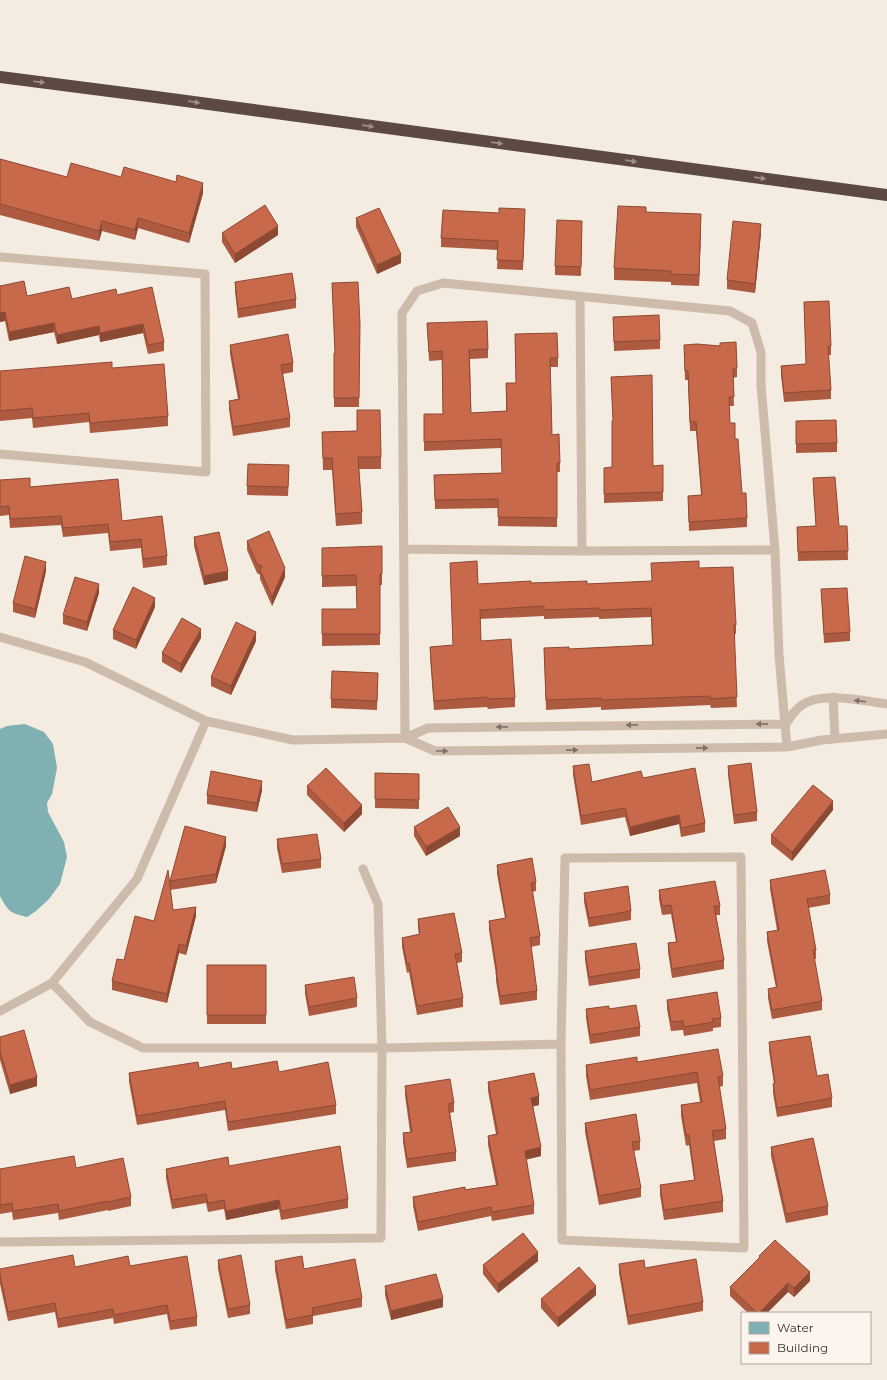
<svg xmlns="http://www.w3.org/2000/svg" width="887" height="1380" font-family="Montserrat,sans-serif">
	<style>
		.water { fill: #7fb0b2 }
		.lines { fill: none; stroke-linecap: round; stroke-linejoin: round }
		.lane { stroke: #cdbbac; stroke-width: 9 }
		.highway { stroke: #5c4a42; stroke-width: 12 }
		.wall { fill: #ac5a40 }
		.shaded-wall { fill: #8c4a34 }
		.building { fill: #c8694b; stroke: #8c4a34 }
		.oneway { fill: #9c8e87 }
		.oneway2 { fill: #7d6f65 }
	</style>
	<rect width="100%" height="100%" fill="#f4ebe1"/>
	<path class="water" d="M25 724 44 732 53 744 57 768 52 794 47 803 48 812 64 842 67 857 60 884 49 899 36 911 27 917C10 913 8 911 0 896V729L7 726Z"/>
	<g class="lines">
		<path class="lane" d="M0 257 205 274 206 472 0 454
			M580 297 582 551
			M404 549 582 551 775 550
			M0 637 85 662 206 721 293 740 405 738 435 751 787 747 822 740 887 734
			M833 697 835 739
			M405 738 402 313 417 291 443 283 730 311 752 323 761 352V385L775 550 779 655 787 747
			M405 738 428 728 786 724C790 717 795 710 802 705 822 691 864 701 887 704
			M741 857 744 1248 562 1240 561 1044 565 858Z
			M52 983 90 1022 143 1048H382L561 1044
			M0 1011 52 983 137 879 206 721
			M0 1242 381 1238 382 1048 378 904 363 869"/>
		<path class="highway" d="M0 77 156 97 887 195"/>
	</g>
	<path class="wall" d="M0 159 67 177H121L203 193 189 243 138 228 135 240 102 231 99 241 0 215Z
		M646 212 701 226 699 286 671 285V282L614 280V268Z
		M356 218 401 263 377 274 356 227Z
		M525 218 523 270 497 269 498 250 441 247V238Z
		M582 230 581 276 555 275V266Z
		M222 233 278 235 235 263 222 242Z
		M761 233 755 293 727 289V280Z
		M235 282 296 299V308L238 318 235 291Z
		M332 283 360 324 359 407H334V353H335Z
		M0 286 27 296 72 299 117 295 164 342V351L148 354 143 333 100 342 99 335 57 344 54 332 9 341 5 321 0 322Z
		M804 302 831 346V355H828L831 390V399L784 402 781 375V366L806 364Z
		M613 317 660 340V349L614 351Z
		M427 323 488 349V358L470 359 471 413 506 411V383H516L515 334 558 358V367H550L552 435 560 463V472H557V527L498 526V508L435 509 434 475 502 473 501 448 424 451V423L443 414 442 360 429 361Z
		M230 345 293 363V372L283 374 290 418V427L233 436 229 410V401L238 399 230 354Z
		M684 345 737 368V377L733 378 734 406H729L730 423 735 439 742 493 747 518V527L689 531 688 496 701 495 696 431H690L688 380H685Z
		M112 368 168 416V426L90 433 89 422 33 428 32 418 0 421V371Z
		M611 377 653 466 663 492V501L604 503V477L612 467 613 421Z
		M357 410 381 457V469H359L362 512V524L336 526 332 470H323L322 432 357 431Z
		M796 421 837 443V452L796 453Z
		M289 474 288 496 247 495V486Z
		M813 478 839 526H847L848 560 798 561 797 527 816 526 813 488Z
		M0 480 30 487 122 521 167 556V565L143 568 141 548 110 551 108 533 63 537 61 525 10 528 9 515 0 516Z
		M194 537 228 580 204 585 194 546Z
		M247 541 285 577 272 606 260 579V575L257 573 247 550Z
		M322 548 382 574V585H380V645L322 646V609H357L356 586 322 587Z
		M450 563 478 584 531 583 587 584 651 581 699 568 736 625V634H734L737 707 711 708 710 705 601 710V707L546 710 544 648 569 649 652 645 651 617 599 619V617L544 619V616L480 619 481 641 515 698V707L488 709 487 707 434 710 430 656V647L453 645Z
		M46 571 35 618 13 612V603Z
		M821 589 850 632V641L824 643Z
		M99 593 87 631 63 624V615Z
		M155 607 136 649 113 639V630Z
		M201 638 181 673 162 662V653Z
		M256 641 231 695 211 686V677Z
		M378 682 377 710 331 708V699Z
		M573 766 592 782 643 778 705 823V832L681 837 679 824 630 836 625 817 581 825 573 775Z
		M728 766 757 812V821L734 824 728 775Z
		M375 773 419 774V809L375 808Z
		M307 786 362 814 344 832 307 795Z
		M262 790 257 812 207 804V795Z
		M833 810 792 861 771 844V835Z
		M414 827 460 836 426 856 414 836Z
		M277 839 321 859V868L282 873 277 848Z
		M226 846 216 883 170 890 173 910 196 916 186 955 179 953 167 1003 112 990V981L124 960 154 921 170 888V881Z
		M497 865 536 882V891L532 892 540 936V945L531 947 537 991V1000L500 1005 496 981V975L489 930V921L505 918 497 874Z
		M770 880 830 895V904L808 908 816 950V959H814L822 1001V1010L772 1019 768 998V989L776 988 767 941V932L777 930 770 889Z
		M659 890 720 906V915H716L724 960V969L672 978 668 952V943L676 942 671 914 662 915 659 899Z
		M584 893 631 911V920L589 927 584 902Z
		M418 919 462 953V962L457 963 463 998V1007L417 1015 409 972 407 973 402 947V938L419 935 418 928Z
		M585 951 640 969V978L589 986 585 960Z
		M207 965H266V1024H207Z
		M305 985 357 998V1007L309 1016 305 994Z
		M667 1000 721 1018V1027L713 1028V1031L684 1036 683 1030 671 1031 667 1009Z
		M586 1009H609L640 1027V1036L590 1044 586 1018Z
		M0 1037 37 1086 10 1094 0 1060Z
		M769 1042 817 1076 832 1098V1107L777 1117 773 1093V1084H774L769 1051Z
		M637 1062 723 1076V1086L719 1087 726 1129V1139L714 1141 723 1201V1212L664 1220 660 1195V1185L694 1180 689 1145 686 1146 681 1116V1105L700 1102 697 1083 590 1100 586 1076V1065Z
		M199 1068 279 1072 336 1105V1114L228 1131 225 1110 137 1125 129 1082V1073Z
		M488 1082 539 1105 533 1106 541 1156 526 1159 534 1205V1214L492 1221 491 1216 418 1231 413 1206V1197L496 1185 488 1145V1136L496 1134 488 1091Z
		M405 1086 454 1103V1112L450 1113 456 1152V1161L407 1168 403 1142V1133L410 1132 405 1095Z
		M585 1123 640 1141V1150L634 1151 641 1188V1197L599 1205 585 1132Z
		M771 1147 828 1206V1215L786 1223 771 1156Z
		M229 1166 348 1199V1208L281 1220 279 1209 226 1220 224 1209 208 1212 206 1203 172 1209 166 1178V1169Z
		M76 1168 131 1197V1206L108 1211V1210L59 1220 58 1213 13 1220 12 1212 0 1214V1169Z
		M759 1256 810 1281 794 1297 788 1292 767 1313H748L730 1296V1287L759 1258Z
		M218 1260 250 1305V1314L228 1318 218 1269Z
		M275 1261 304 1269 362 1298V1307L313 1316V1324L286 1329 275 1270Z
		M538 1261 498 1293 483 1274V1265Z
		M619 1264 645 1268 703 1302V1311L628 1325 619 1273Z
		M130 1266 197 1317V1326L170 1330 167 1314 114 1324 113 1318 58 1328 55 1312 8 1321 0 1284V1269Z
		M385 1286 443 1307 391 1320 385 1295Z
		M596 1295 558 1327 541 1308V1299Z"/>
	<path class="shaded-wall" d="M203 183V193L189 243V233Z
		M701 214V226L699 286V275Z
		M138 218V228L135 240V230Z
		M102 221V231L99 241V231Z
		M761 224V233L755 293V284Z
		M278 226V235L235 263V254Z
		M401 254V263L377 274V265Z
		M5 312V321L0 322V313Z
		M54 323V332L9 341V332Z
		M143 324V333L100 342V333Z
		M99 326V335L57 344V335Z
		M46 562V571L35 618V609Z
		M285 568V577L272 606V597Z
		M228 571V580L204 585V576Z
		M99 584V593L87 631V622Z
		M155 598V607L136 649V640Z
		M201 629V638L181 673V664Z
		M256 632V641L231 695V686Z
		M262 781V790L257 812V803Z
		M833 801V810L792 861V852Z
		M362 805V814L344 832V823Z
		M679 815V824L630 836V827Z
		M460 827V836L426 856V847Z
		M226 837V846L216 883V874Z
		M196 907V916L186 955V946Z
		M179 944V953L167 1003V994Z
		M37 1077V1086L10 1094V1085Z
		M539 1096V1105L531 1107V1098Z
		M541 1147V1156L525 1160V1151Z
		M279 1200V1209L226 1220V1211Z
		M538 1252V1261L498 1293V1284Z
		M810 1272V1281L794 1297V1288Z
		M788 1283V1292L767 1313H759Z
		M596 1286V1295L558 1327V1318Z
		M443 1298V1307L391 1320V1311Z"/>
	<path class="building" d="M0 159 67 177 71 163 121 177 124 167 176 182 177 175 203 183 189 233 138 218 135 230 102 221 99 231 0 204Z
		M265 205 278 226 235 254 222 233Z
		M618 206 646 207V212L701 214 699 275 671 274V271L614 268Z
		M379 208 401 254 377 265 356 218Z
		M499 208 525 209 523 261 497 260 498 241 441 238 443 210 499 213Z
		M557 220 582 221 581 267 555 266Z
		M733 221 761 224 755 284 727 280Z
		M292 273 296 299 238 309 235 282Z
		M24 281 27 296 69 287 72 299 116 289 117 295 152 287 164 342 148 345 143 324 100 333 99 326 57 335 54 323 9 332 5 312 0 313V286Z
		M358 282 360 324 359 398H334V353H335L332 283Z
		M829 301 831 346H828L831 390 784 393 781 366 806 364 804 302Z
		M659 315 660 340 614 342 613 317Z
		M487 321 488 349 469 350 471 413 507 411 506 383H516L515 334 557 333 558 358H550L552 435 559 434 560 463H557V518L498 517V499L435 500 434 475 502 473 501 439 424 442V414H443L442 351 429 352 427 323Z
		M288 334 293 363 281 365 290 418 233 427 229 401 240 399 230 345Z
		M736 342 737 368 733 369 734 397H729L730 423H735V439H738L742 493H746L747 518 689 522 688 496 702 495 696 422H690L688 371H685L684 345 697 344 720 346V343Z
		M112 362V368L164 364 168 416 90 423 89 413 33 418 32 408 0 411V371Z
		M652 375 653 466 663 465V492L604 494V468L612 467V421H613L611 377Z
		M357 410H380L381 457H358L362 512 336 514 332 458H323L322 432 357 431Z
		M836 420 837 443 796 444V421Z
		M248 464 289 465 288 487 247 486Z
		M835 477 839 526H847L848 551 798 552 797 527 816 526 813 478Z
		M30 478V487L118 479 122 521 162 516 167 556 143 559 141 539 110 542 108 524 63 528 61 516 10 519 9 506 0 507V480Z
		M269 531 285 568 272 597 260 570 262 566 257 564 247 541Z
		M219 532 228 571 204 576 194 537Z
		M382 546V574H380V634H322V609H357L356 575 322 576V548Z
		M25 556 46 562 35 609 13 603Z
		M477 561 478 584 531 581V583L587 581V584L652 581 651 563 699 561V568L733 567 736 625H734L737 697 711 699 710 696 601 700V698L546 700 544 648 569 647V649L653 645 651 608 599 610V608L544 610V606L480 610 481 641 511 639 515 698 488 699 487 697 434 701 430 647 453 645 450 563Z
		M75 577 99 584 87 622 63 615Z
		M133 587 155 598 136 640 113 630Z
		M847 588 850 632 824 634 821 589Z
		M182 618 201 629 181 664 162 653Z
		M236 622 256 632 231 686 211 677Z
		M332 671 378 673 377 701 331 699Z
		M751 763 757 812 734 815 728 766Z
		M589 764 592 782 641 771 643 778 695 768 705 823 681 828 679 815 630 827 625 808 581 816 573 766Z
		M326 768 362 805 344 823 307 786Z
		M211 771 262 781 257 803 207 795Z
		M375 773 419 774V800L375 799Z
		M813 785 833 801 792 852 771 835Z
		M448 807 460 827 426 847 414 827Z
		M185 826 226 837 216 874 170 881Z
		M317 834 321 859 282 864 277 839Z
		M532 858 536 882 531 883 540 936 530 938 537 991 500 996 496 972H497L489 921 506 918 497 865Z
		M168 870 173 910 196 907 186 946 179 944 167 994 112 981 117 959 124 960 135 916 154 921Z
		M825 870 830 895 807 899 816 950H813L822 1001 772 1010 768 989 777 987 767 932 779 930 770 880Z
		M715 881 720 906H714L724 960 672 969 668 943 677 942 671 905 662 906 659 890Z
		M628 886 631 911 589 918 584 893Z
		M454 913 462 953 455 954 463 998 417 1006 409 963 407 964 402 938 420 934 418 919Z
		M636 943 640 969 589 977 585 951Z
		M207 965H266V1015H207Z
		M354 977 357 998 309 1007 305 985Z
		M717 992 721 1018 712 1019 713 1022 684 1027 683 1021 671 1022 667 1000Z
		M636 1005 640 1027 590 1035 586 1009 609 1006V1009Z
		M24 1030 37 1077 10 1085 0 1051V1037Z
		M810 1036 817 1076 828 1074 832 1098 777 1108 773 1084 775 1083 769 1042Z
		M718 1049 723 1076 718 1077 726 1129 712 1131 723 1201 664 1210 660 1185 695 1180 689 1135H686L681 1105 702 1102 697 1072 590 1090 586 1065 637 1057V1062Z
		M277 1061 279 1072 328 1062 336 1105 228 1122 225 1101 137 1116 129 1073 198 1062 199 1068 231 1062 232 1069Z
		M534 1073 539 1096 531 1098 541 1147 525 1151 534 1205 492 1212 491 1207 418 1222 413 1197 465 1187V1190L498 1185 488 1136 498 1134 488 1082Z
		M450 1079 454 1103 448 1104 456 1152 407 1159 403 1133 412 1132 405 1086Z
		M636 1114 640 1141 632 1142 641 1188 599 1196 585 1123Z
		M813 1138 828 1206 786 1214 771 1147Z
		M340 1146 348 1199 281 1211 279 1200 226 1211 224 1200 208 1203 206 1194 172 1200 166 1169 228 1157 229 1166Z
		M74 1156 76 1168 123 1158 131 1197 108 1202V1201L59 1211 58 1204 13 1211 12 1203 0 1205V1169Z
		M523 1233 538 1252 498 1284 483 1265Z
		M775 1240 810 1272 794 1288 788 1283 759 1313H757L730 1287 760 1257 759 1256Z
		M73 1255 75 1267 128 1256 130 1266 187 1256 197 1317 170 1321 167 1305 114 1315 113 1309 58 1319 55 1303 8 1312 0 1275V1269Z
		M241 1255 250 1305 228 1309 218 1260Z
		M302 1256 304 1269 355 1259 362 1298 312 1308 313 1315 286 1320 275 1261Z
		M696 1259 703 1302 628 1316 619 1264 644 1260 645 1268Z
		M579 1267 596 1286 558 1318 541 1299Z
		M436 1274 443 1298 391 1311 385 1286Z"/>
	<defs><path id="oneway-solid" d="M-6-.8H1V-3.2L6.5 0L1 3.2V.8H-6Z"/></defs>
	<g class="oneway">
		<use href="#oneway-solid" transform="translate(39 82) rotate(7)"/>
		<use href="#oneway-solid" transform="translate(194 102) rotate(8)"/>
		<use href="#oneway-solid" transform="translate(368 126) rotate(8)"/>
		<use href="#oneway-solid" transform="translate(497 143) rotate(8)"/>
		<use href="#oneway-solid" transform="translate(631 161) rotate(8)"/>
		<use href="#oneway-solid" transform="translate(760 178) rotate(8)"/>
	</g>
	<g class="oneway2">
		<use href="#oneway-solid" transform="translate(860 701) rotate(-173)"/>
		<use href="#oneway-solid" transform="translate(762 724) rotate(179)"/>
		<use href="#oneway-solid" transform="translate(632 725) rotate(179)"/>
		<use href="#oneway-solid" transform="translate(502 727) rotate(179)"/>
		<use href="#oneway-solid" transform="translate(702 748) rotate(-1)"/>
		<use href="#oneway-solid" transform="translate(572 750) rotate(-1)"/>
		<use href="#oneway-solid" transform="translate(442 751)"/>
	</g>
	<rect x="741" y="1312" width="130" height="52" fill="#fbf5ee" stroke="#aea6a0"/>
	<rect x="749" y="1322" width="20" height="12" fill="#7fb0b2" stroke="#aea6a0"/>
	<text x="777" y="1332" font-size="12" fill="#3b302b">Water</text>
	<rect x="749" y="1342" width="20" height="12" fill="#c8694b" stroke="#aea6a0"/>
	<text x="777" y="1352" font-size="12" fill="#3b302b">Building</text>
</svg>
